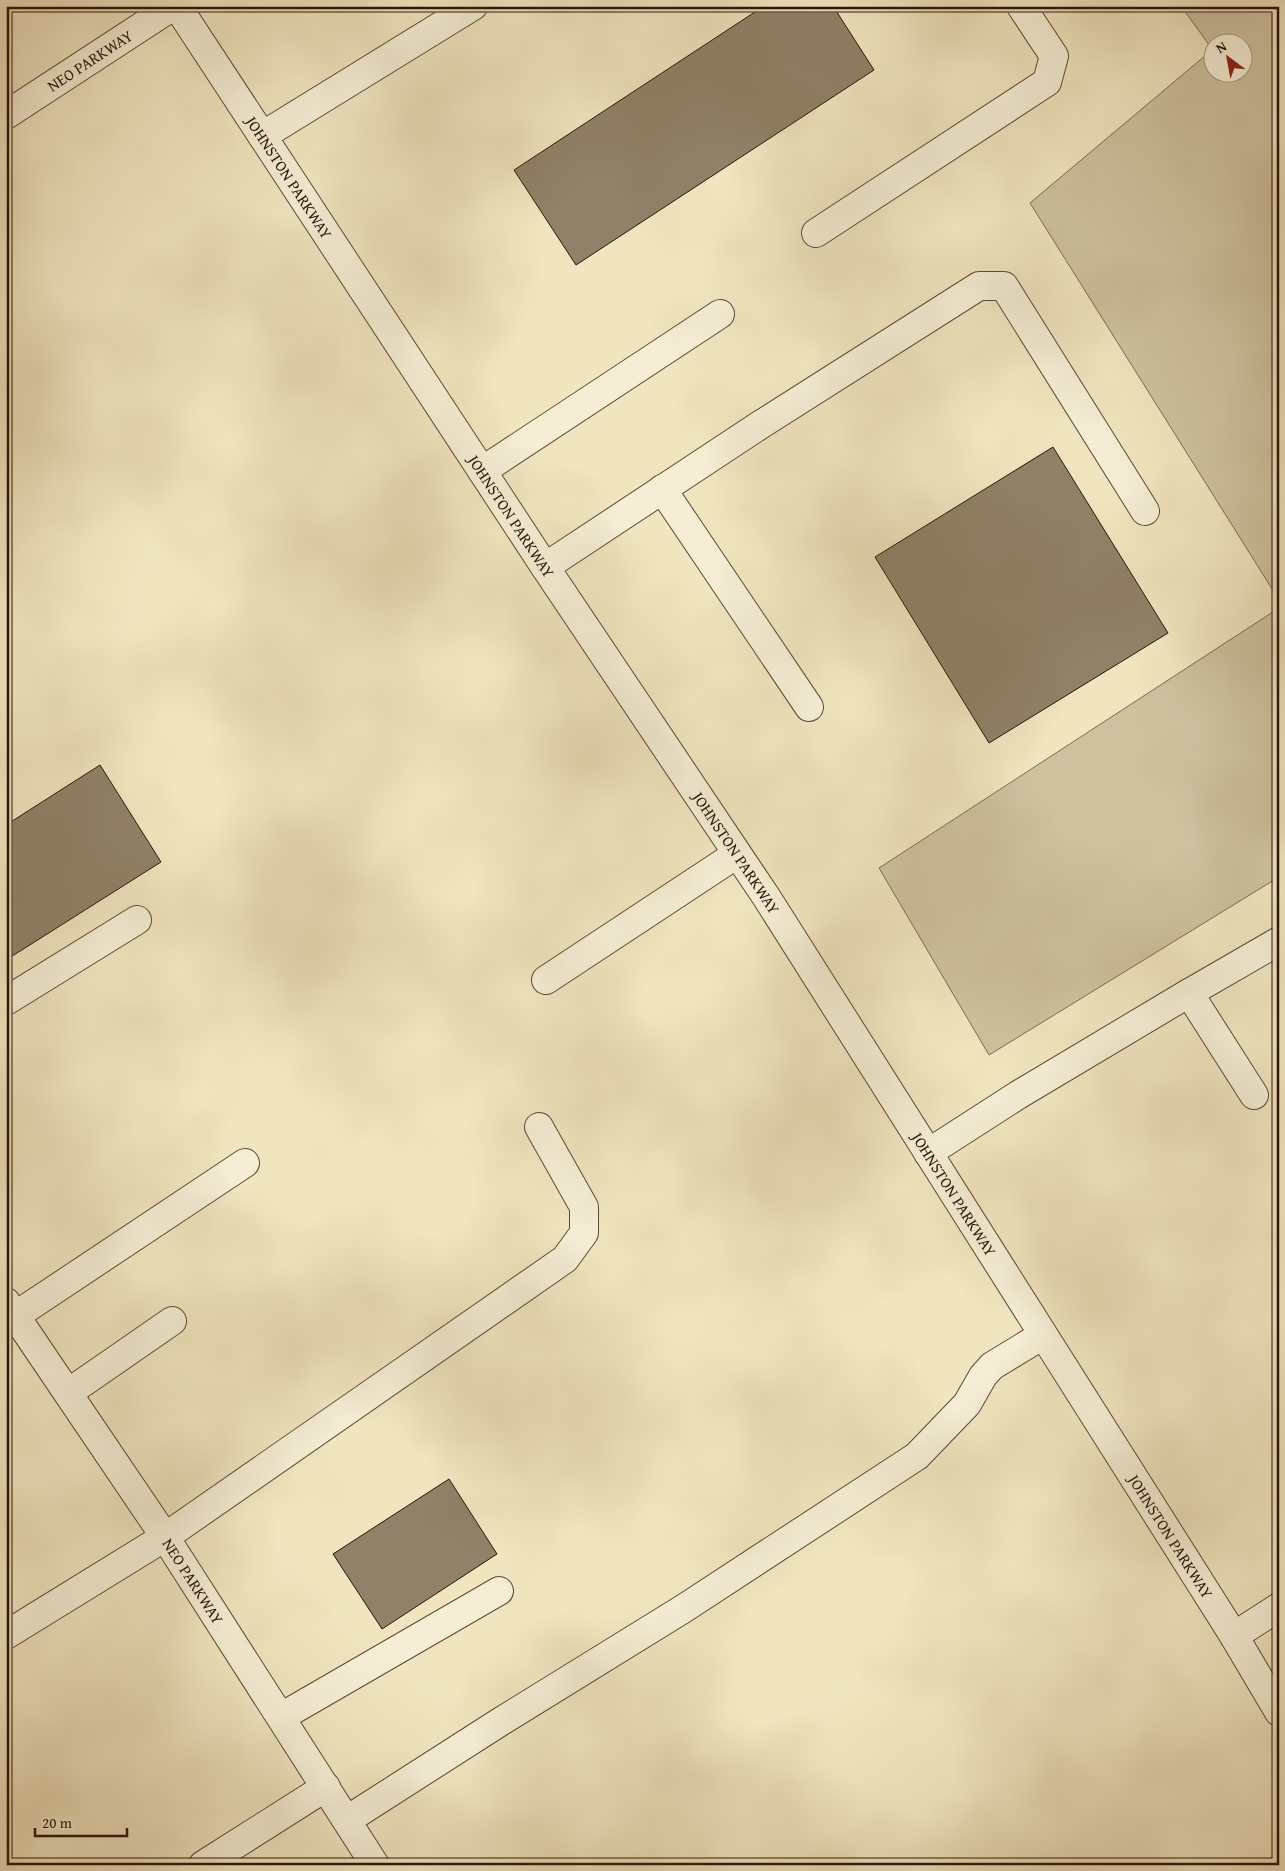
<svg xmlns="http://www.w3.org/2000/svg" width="1285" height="1871" font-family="'Gentium Book Plus',serif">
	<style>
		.green { fill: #cec1a0; stroke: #7c6a54 }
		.building { fill: #908168; stroke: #291409 }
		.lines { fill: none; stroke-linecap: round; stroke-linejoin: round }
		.minor-casing { stroke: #5b4836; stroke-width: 30 }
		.minor { stroke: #f5eed5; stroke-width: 28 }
		.labels { text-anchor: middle; stroke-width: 4; stroke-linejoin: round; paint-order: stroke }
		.street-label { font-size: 16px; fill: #291409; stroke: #f5eed5 }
	</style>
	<rect width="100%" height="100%" fill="#f0e5bf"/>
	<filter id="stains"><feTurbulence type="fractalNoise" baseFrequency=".004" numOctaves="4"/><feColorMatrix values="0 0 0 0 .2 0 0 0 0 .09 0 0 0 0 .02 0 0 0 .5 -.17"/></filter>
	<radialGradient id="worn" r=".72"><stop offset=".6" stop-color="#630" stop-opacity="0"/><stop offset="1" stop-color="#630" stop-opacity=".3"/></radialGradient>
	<path class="green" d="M1181 6H1279V600L1030 203 1212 50V72H1242V42H1212V49Z
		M1279 608V877L989 1055 879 868Z"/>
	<path class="building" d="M764 6H833L874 70 576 265 514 170Z
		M1053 447 1168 633 989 743 875 557Z
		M100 765 161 862 6 960V825Z
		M449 1479 497 1554 382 1629 333 1554Z"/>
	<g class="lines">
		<g class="minor-casing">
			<g id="minor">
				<path id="s1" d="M177 6 545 567 767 898 1234 1636 1279 1712"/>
				<path id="s2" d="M6 115 173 6"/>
				<path d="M262 136 473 6"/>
				<path d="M816 233 1047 82 1054 56 1021 6"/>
				<path d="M482 471 720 314"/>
				<path d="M662 489 809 707"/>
				<path d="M545 567 760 425 979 286H1004L1145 511"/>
				<path d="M546 980 737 854"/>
				<path d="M1189 993 1279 941"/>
				<path d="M6 1001 137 920"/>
				<path d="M928 1153 1018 1095 1189 993 1254 1095"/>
				<path id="s3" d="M6 1302 165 1537 375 1865"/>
				<path d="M15 1316 245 1163"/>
				<path d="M68 1393 172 1321"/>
				<path d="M6 1635 165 1537 565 1259 584 1233V1207L539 1127"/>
				<path d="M1234 1636 1279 1607"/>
				<path d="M281 1717 499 1591"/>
				<path d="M347 1820 500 1722 683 1609 917 1456 967 1404 983 1376 992 1366 1043 1335"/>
				<path d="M203 1865 326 1787"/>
			</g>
		</g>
		<use href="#minor" class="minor"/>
	</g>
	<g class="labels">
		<g class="street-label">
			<text dy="6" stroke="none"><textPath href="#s2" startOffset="100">NEO PARKWAY</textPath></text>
			<text dy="6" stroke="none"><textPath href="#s1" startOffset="205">JOHNSTON PARKWAY</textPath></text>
			<text dy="6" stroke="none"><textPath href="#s1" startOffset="610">JOHNSTON PARKWAY</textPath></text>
			<text dy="6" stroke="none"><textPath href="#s1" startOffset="1015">JOHNSTON PARKWAY</textPath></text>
			<text dy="6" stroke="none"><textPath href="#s1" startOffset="1420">JOHNSTON PARKWAY</textPath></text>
			<text dy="6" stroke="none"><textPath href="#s1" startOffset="1825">JOHNSTON PARKWAY</textPath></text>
			<text dy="6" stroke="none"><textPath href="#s3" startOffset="336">NEO PARKWAY</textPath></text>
		</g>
	</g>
	<rect width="1285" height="1871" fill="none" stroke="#f0e5bf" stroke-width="25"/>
	<rect x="8" y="8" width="1270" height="1856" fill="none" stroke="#291409" stroke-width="2.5"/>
	<rect x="12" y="12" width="1260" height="1846" fill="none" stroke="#291409"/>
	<g transform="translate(1228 58) rotate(328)"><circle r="24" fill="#f5eed5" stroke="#a39783"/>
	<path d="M0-4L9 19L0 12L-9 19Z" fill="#8f2418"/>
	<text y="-8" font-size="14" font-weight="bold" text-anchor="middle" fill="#291409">N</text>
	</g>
	<path d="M35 1828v8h92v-8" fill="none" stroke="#291409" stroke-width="2.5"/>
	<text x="42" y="1828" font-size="15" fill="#291409" stroke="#f5eed5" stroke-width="4" paint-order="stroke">20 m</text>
	<rect width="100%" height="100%" filter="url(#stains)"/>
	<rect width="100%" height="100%" fill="url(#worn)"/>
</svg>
